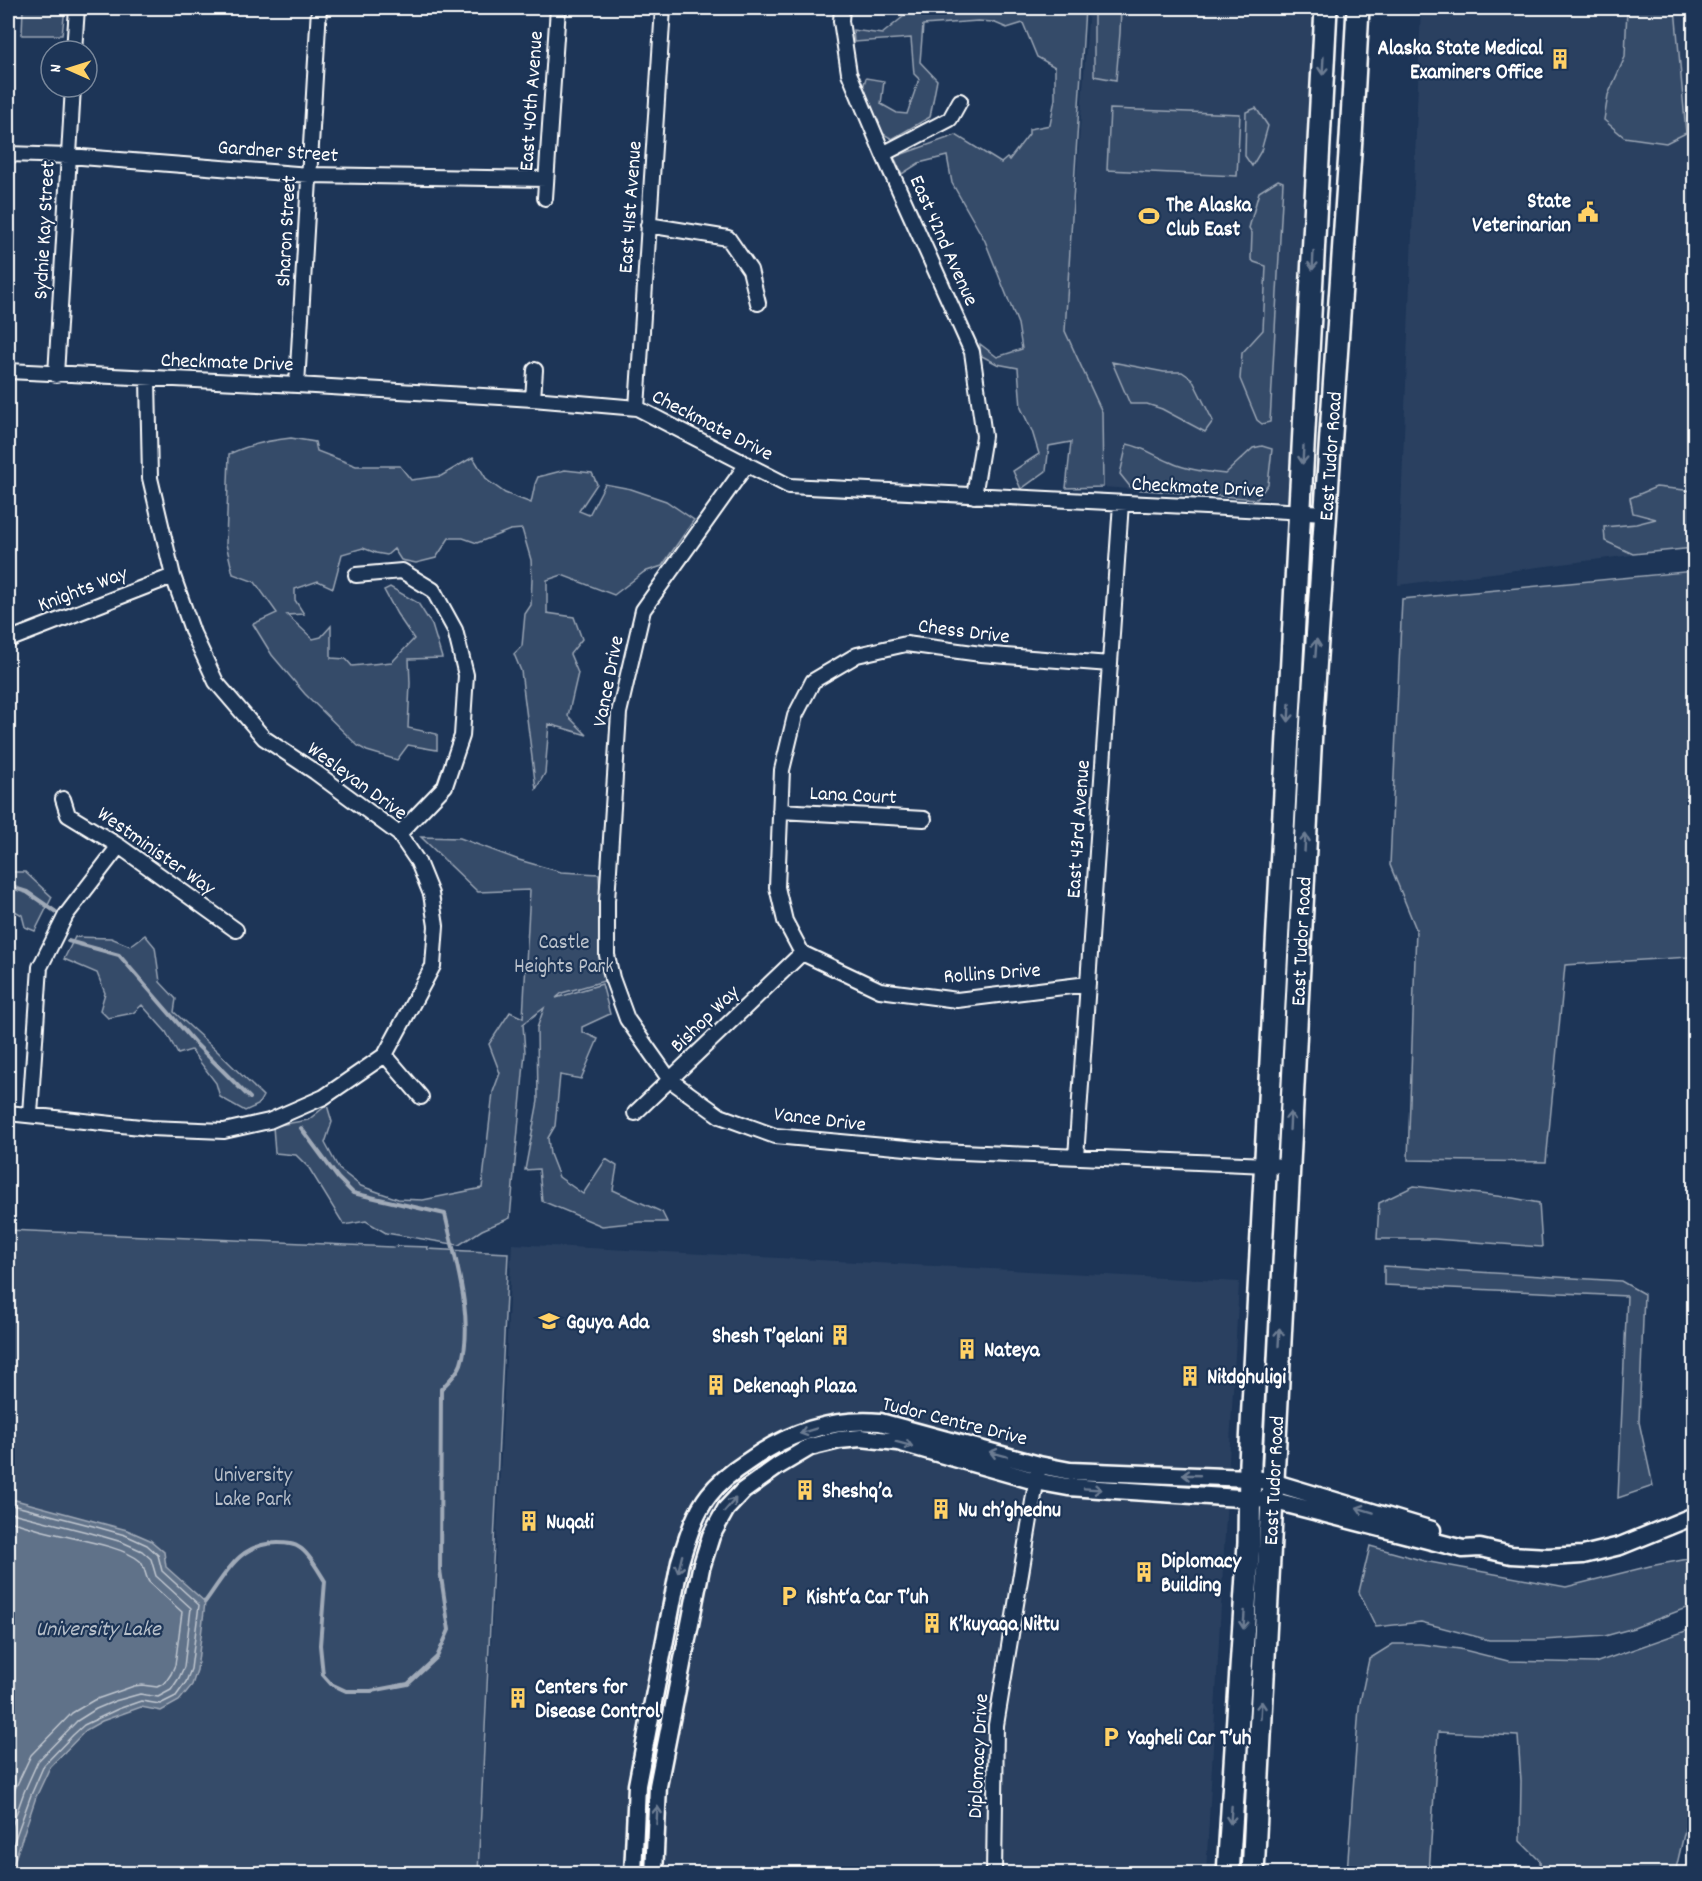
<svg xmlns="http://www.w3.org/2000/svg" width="1702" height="1881" font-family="Dekko,sans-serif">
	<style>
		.built { fill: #2a4161 }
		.green { fill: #364b69; stroke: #9aa5b4; stroke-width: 1.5 }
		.water { fill: #617289; stroke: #a0aab8; stroke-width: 1.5 }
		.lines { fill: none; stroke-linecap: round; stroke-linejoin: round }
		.shore { stroke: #c0c7d0; stroke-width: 1.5 }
		.stream { stroke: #a0aab8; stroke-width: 4 }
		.minor-casing { stroke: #fff; stroke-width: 18 }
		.tertiary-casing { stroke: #fff; stroke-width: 21 }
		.primary-casing { stroke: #fff; stroke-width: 26 }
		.minor { stroke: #1d3557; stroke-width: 14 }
		.tertiary { stroke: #1d3557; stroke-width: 16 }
		.primary { stroke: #1d3557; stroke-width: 21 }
		.oneway { stroke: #6c7c92 }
		.labels { text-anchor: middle; stroke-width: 4.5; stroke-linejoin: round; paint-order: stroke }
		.poi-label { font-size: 21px; font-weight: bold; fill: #fff; stroke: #1d3557; text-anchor: start }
		.street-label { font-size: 21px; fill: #fff; stroke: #1d3557 }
		.park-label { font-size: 21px; fill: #b9c0ca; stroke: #1d3557 }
		.water-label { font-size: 22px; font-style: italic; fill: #b8c0ca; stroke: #1d3557 }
	</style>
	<rect width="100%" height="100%" fill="#1d3557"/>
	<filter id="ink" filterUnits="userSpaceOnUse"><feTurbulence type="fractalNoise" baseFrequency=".0167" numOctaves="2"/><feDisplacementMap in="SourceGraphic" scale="12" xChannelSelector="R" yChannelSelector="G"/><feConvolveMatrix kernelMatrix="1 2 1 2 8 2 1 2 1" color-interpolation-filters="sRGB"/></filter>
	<g filter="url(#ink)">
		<path class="built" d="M1089 8H1316L1288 501 1103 487 1102 412 1065 331Z
			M1421 8H1694V547L1398 585Z
			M512 1244 1239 1282 1206 1873 479 1874Z"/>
		<path class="green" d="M23 8H65L62 35H22Z
			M905 8H930L931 14 979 10 980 8H1085L1065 331 1102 412 1103 487 1066 488 1071 442 1049 446 1046 471 1021 489 1013 471 1039 454 1032 431 1021 408 1018 368 997 364 980 355V344L997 357 1022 349 1018 324 985 241 952 183 947 156 919 163 902 174 894 157 956 135 1001 163 1007 158 1009 160 1029 134V129L1050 125 1055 99V67L1037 57 1023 23 1007 28 993 22 978 21 923 25 920 62 937 80 930 117 892 139 875 129 861 93 866 78 884 81 881 104 897 113 907 114 919 79 914 74 911 38 854 42 853 30 882 34 909 12Z
			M1094 8H1121L1120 33 1116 80 1094 76Z
			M1627 8H1675L1686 133 1666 143 1624 137 1604 120 1608 95 1625 57Z
			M1256 108 1268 126 1261 151 1252 166 1245 156 1246 112Z
			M1110 109 1240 114 1237 176 1107 170Z
			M1278 180 1283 182 1270 422 1262 424 1257 420 1240 379 1242 353 1263 330 1266 266 1254 262 1251 259 1252 233 1249 228 1259 192Z
			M1112 362 1164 372H1182L1192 379 1213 421 1205 432 1162 409 1147 404H1130Z
			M291 438 315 442 317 451 356 466H400L411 480 441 476 473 457 487 480 505 493 531 503 535 484 538 477 565 470 592 473 597 484 579 511 589 515 605 484 631 489 666 501 694 520 662 566 644 572 614 595 562 575 547 580V613L574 617 582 639 570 654 578 673 568 716 587 735 549 724 545 773 536 789 521 671 514 654 522 646 525 614 531 605 532 578 531 560 522 529 510 530 477 543 463 538H449L436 558 416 563 401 560 394 549 387 555 376 553 363 548 342 554 333 588 318 581 295 589V600L304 614 287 615 313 639 321 637 331 626V658L346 659 352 666 392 662 414 639 397 614 384 590 390 587 418 603 432 625 442 658 409 659 410 683 408 728 437 734V750L408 745 397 760 367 751 358 746 305 694 272 655 253 624 277 613 255 582 233 574 226 544 229 454C249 445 270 440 291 438Z
			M1127 444C1146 448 1153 455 1170 462 1186 470 1208 472 1225 474L1253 448 1262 446 1272 449 1268 484 1257 499 1132 489 1120 474Z
			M1656 487 1694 491V548L1633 554 1605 541 1604 527 1636 524 1656 519 1633 513 1630 498Z
			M1694 571V961L1689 957 1565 965 1546 1162 1408 1160 1416 929 1390 865 1402 599Z
			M421 837 460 838 519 860 561 872 599 874 604 981 562 993 556 998 602 984 610 1014 582 1027V1032L598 1039 581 1079 560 1075 555 1126 548 1138 550 1154 559 1177 583 1194 606 1159 617 1166 613 1190 662 1212 667 1222H640L602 1226 542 1201 539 1169 525 1170 538 1101 537 1028 544 1008 523 1024 525 1052 510 1218 482 1230 459 1245 386 1233 366 1221 344 1225 309 1168 296 1155 275 1153 273 1126 308 1120 327 1105 332 1122 325 1143 339 1169 361 1186 398 1199 423 1200 482 1188 493 1092 500 1073 489 1044 510 1012 523 1018 530 890 478 892Z
			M8 872H25L52 897 35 931 25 927 22 915 8 907Z
			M145 935 155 947 160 982 176 999 174 1012 217 1051 263 1096 258 1105 245 1111 220 1097 216 1083 191 1050 178 1054 166 1032 142 1005 133 1013 108 1018 100 1010 105 993 97 973 64 959 75 937 111 938 130 946Z
			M1414 1186 1513 1198 1539 1203 1542 1247 1434 1239H1377L1379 1203Z
			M8 1230 392 1247 397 1246 428 1247 427 1249 508 1253 478 1873 8 1874Z
			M1384 1266 1621 1281 1644 1294 1639 1422 1653 1486 1618 1498 1627 1296 1384 1285Z
			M1370 1546 1424 1561 1566 1587 1650 1566 1694 1558V1605L1634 1628 1605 1636 1543 1640H1489L1421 1622 1376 1627 1359 1592Z
			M1694 1628V1791L1675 1873H1541L1540 1861 1520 1841 1521 1781 1518 1736 1438 1732 1429 1873H1347L1359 1707 1369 1659 1393 1644H1420L1460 1649 1508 1661 1595 1663Z"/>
		<path class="water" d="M8 1498 127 1530 150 1540 164 1552 166 1567 205 1602 197 1670 192 1685 179 1701 161 1711 141 1707 102 1721 86 1730 50 1767 36 1797 10 1874 8 1873Z"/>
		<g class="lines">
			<path class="shore" d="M8 1504 93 1526 125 1535 147 1545 158 1555 162 1571 199 1605 191 1669 186 1682 176 1696 160 1704 141 1701 118 1709 84 1725 73 1735 44 1765 31 1795 8 1858
				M8 1512 91 1533 122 1542 142 1551 151 1559 156 1576 191 1608 184 1667 179 1678 171 1690 158 1697 140 1694 115 1701 96 1709 77 1721 38 1761 24 1792 8 1837
				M8 1521C23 1524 37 1530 52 1533 75 1539 123 1546 140 1561 145 1566 145 1576 149 1582L182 1612 175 1665 171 1674 165 1683 157 1687 142 1685 134 1686 94 1700 72 1713 31 1755 15 1789 8 1811"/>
			<path class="stream" d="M8 886 27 892 56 912
				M68 941 119 955 195 1043 250 1098
				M205 1602C226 1574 238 1543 278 1543 285 1543 294 1543 300 1548 309 1553 319 1572 325 1581L320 1645 323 1675 331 1684 346 1691H371L408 1684 437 1657 449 1630 440 1570 441 1389C448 1382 458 1373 461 1364 475 1321 455 1258 445 1214L353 1193 338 1178 301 1128"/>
			<g class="minor-casing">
				<path id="minor" d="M842 8 841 21 849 73 883 154 972 352 984 436 974 496
					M74 51 77 8
					M8 154 69 156 309 175 546 179
					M883 154 950 119 960 101
					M545 198 558 8
					M648 225 728 238 750 270 758 303
					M8 371 297 385 533 399 637 408 789 486 1326 513
					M56 375 73 87
					M297 385 319 8
					M533 399 535 370
					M637 408 663 8
					M747 464 643 610 619 713 607 901V955L612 978 627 1019 670 1080 720 1116 775 1136 939 1151 1288 1166
					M356 575 402 571 433 590 455 630 466 675 462 736 445 786 399 834
					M8 640 173 576
					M63 799 68 815 119 846 236 930
					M780 811 924 819
					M1088 984 957 1000 880 990 802 953 785 921 777 887 782 770 795 716 813 681 857 655 906 644 981 654 1110 664
					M385 1055 421 1097
					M8 1113 150 1128 224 1131 269 1121 324 1097 385 1055 433 966 436 926 431 894 418 862 399 834 315 772 264 738 216 682 193 633 173 576 150 478 148 379
					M635 1113 802 953
					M30 1114 40 967 66 915 119 846
					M1076 1157 1121 503
					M994 1874 996 1725 1038 1471"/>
			</g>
			<g class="tertiary-casing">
				<path id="tertiary" d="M633 1874 637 1785 680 1562C687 1540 694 1514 709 1495 719 1482 733 1471 747 1462 786 1434 831 1418 880 1422L1039 1465 1070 1471 1249 1478 1272 1482 1432 1530
					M654 1874 658 1786 701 1568 711 1536 726 1509 743 1491 778 1466 810 1447 839 1440 861 1438 898 1442 1035 1481 1068 1487 1271 1500 1463 1549 1480 1548 1511 1555 1548 1557 1583 1555 1620 1546 1694 1516"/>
			</g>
			<g class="primary-casing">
				<g id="primary">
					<path d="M1228 1874 1249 1543 1250 1463 1326 8"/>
					<path id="s1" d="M1253 1874 1311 730 1351 138 1358 8"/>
				</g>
			</g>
			<use href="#minor" class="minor"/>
			<use href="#tertiary" class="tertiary"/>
			<use href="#primary" class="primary"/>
		</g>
		<defs><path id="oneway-shaft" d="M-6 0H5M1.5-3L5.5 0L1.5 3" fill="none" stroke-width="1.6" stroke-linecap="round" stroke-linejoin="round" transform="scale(1.5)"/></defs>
		<g class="oneway">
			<use href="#oneway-shaft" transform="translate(1323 66) rotate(93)"/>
			<use href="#oneway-shaft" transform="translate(1313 261) rotate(93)"/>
			<use href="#oneway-shaft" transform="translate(1303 455) rotate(93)"/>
			<use href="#oneway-shaft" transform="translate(1316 648) rotate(-86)"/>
			<use href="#oneway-shaft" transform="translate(1289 713) rotate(93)"/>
			<use href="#oneway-shaft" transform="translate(1305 843) rotate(-87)"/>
			<use href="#oneway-shaft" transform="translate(1290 1121) rotate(-87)"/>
			<use href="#oneway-shaft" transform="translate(1279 1337) rotate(-87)"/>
			<use href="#oneway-shaft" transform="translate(808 1431) rotate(163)"/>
			<use href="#oneway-shaft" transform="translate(904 1444) rotate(15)"/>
			<use href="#oneway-shaft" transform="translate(998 1454) rotate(-165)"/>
			<use href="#oneway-shaft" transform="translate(1191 1475) rotate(-178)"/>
			<use href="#oneway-shaft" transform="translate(1093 1489) rotate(4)"/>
			<use href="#oneway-shaft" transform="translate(730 1505) rotate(-50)"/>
			<use href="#oneway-shaft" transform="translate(1365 1510) rotate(-163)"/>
			<use href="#oneway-shaft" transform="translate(680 1564) rotate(104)"/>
			<use href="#oneway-shaft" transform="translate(1244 1620) rotate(94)"/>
			<use href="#oneway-shaft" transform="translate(1261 1710) rotate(-87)"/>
			<use href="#oneway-shaft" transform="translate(657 1815) rotate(-87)"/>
			<use href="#oneway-shaft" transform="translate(1231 1815) rotate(94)"/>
		</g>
	</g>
	<defs>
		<g id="building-bare" transform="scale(1.62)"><path d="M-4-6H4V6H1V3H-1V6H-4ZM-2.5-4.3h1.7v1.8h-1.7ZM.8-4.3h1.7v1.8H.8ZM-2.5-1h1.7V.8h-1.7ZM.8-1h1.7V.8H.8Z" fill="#ffd166" stroke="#1d3557" stroke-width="2.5" paint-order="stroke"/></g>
		<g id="civic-bare" transform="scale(1.62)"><path d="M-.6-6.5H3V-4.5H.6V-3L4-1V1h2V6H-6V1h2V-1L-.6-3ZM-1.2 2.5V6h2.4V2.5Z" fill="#ffd166" stroke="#1d3557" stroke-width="2.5" paint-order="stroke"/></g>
		<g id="stadium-bare" transform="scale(1.62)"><path d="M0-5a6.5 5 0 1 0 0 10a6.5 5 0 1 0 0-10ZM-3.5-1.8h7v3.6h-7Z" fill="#ffd166" stroke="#1d3557" stroke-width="2.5" paint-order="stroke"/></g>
		<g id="school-bare" transform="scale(1.62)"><path d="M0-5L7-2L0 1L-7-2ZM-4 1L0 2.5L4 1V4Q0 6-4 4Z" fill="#ffd166" stroke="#1d3557" stroke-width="2.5" paint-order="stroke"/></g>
		<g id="parking-bare" transform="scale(1.62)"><path d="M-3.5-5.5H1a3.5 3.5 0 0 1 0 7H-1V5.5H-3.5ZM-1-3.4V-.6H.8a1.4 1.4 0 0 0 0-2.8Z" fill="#ffd166" stroke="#1d3557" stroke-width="2.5" paint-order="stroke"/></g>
	</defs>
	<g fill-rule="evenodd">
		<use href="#building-bare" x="1560" y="59"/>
		<use href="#civic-bare" x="1588" y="212"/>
		<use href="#stadium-bare" x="1149" y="216"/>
		<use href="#school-bare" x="549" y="1321"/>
		<use href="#building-bare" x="840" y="1335"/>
		<use href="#building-bare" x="967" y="1349"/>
		<use href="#building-bare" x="1190" y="1376"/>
		<use href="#building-bare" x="716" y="1385"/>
		<use href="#building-bare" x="805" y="1490"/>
		<use href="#building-bare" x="941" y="1509"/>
		<use href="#building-bare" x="529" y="1521"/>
		<use href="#building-bare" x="1144" y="1572"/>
		<use href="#parking-bare" x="789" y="1596"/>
		<use href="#building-bare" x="932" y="1623"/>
		<use href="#building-bare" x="518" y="1698"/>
		<use href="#parking-bare" x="1111" y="1737"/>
	</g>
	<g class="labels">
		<g class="poi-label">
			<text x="1543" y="54" text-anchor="end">Alaska State Medical<tspan x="1543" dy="24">Examiners Office</tspan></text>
			<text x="1571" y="207" text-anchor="end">State<tspan x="1571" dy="24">Veterinarian</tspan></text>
			<text x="1166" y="211">The Alaska<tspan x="1166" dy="24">Club East</tspan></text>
			<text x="566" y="1328">Gguya Ada</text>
			<text x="823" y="1342" text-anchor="end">Shesh T’qelani</text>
			<text x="984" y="1356">Nateya</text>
			<text x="1207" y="1383">Niłdghuligi</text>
			<text x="733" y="1392">Dekenagh Plaza</text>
			<text x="822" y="1497">Sheshq’a</text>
			<text x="958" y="1516">Nu ch’ghednu</text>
			<text x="546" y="1528">Nuqałi</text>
			<text x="1161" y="1567">Diplomacy<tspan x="1161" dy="24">Building</tspan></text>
			<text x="806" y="1603">Kisht‘a Car T’uh</text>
			<text x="949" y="1630">K’kuyaqa Niłtu</text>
			<text x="535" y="1693">Centers for<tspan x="535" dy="24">Disease Control</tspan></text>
			<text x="1128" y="1744">Yagheli Car T’uh</text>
		</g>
		<g class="street-label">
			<text transform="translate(530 101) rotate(-86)" y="7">East 40th Avenue</text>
			<text transform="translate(278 150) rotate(4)" y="7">Gardner Street</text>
			<text transform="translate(629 207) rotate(-86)" y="7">East 41st Avenue</text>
			<text transform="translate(43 230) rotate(-87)" y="7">Sydnie Kay Street</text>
			<text transform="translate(285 231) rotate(-87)" y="7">Sharon Street</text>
			<text transform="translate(945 240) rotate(66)" y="7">East 42nd Avenue</text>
			<text transform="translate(227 361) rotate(2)" y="7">Checkmate Drive</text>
			<text transform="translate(713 424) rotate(27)" y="7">Checkmate Drive</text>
			<text dy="7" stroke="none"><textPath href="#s1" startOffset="1420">East Tudor Road</textPath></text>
			<text transform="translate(1198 486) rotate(3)" y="7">Checkmate Drive</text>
			<text transform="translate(82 588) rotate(-21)" y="7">Knights Way</text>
			<text transform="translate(964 630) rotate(7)" y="7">Chess Drive</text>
			<text transform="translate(607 681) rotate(-79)" y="7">Vance Drive</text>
			<text transform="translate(358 780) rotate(36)" y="7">Wesleyan Drive</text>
			<text transform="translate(853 794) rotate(3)" y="7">Lana Court</text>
			<text transform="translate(1077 829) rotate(-86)" y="7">East 43rd Avenue</text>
			<text transform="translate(157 850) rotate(35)" y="7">Westminister Way</text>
			<text dy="7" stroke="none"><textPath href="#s1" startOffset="934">East Tudor Road</textPath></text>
			<text transform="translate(992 972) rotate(-4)" y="7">Rollins Drive</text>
			<text transform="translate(704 1018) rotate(-44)" y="7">Bishop Way</text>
			<text transform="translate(820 1118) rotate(7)" y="7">Vance Drive</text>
			<text transform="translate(955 1420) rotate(14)" y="7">Tudor Centre Drive</text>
			<text dy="7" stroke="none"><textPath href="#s1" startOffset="394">East Tudor Road</textPath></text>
			<text transform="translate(977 1756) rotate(-87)" y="7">Diplomacy Drive</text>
		</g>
		<g class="park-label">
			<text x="564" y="948">Castle<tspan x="564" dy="24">Heights Park</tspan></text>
			<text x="253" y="1481">University<tspan x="253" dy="24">Lake Park</tspan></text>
		</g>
		<g class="water-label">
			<text x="98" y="1635">University Lake</text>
		</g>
	</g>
	<rect width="1702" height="1881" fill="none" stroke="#1d3557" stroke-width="30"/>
	<rect x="15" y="15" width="1672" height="1851" fill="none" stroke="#fff" stroke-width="2" filter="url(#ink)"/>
	<g transform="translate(69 69) rotate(273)"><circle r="28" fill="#1d3557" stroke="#77869a" stroke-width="1.5"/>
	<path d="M0-4.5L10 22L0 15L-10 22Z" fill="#ffd166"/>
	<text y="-9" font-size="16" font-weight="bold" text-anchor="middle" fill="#ffffff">N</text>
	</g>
</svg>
